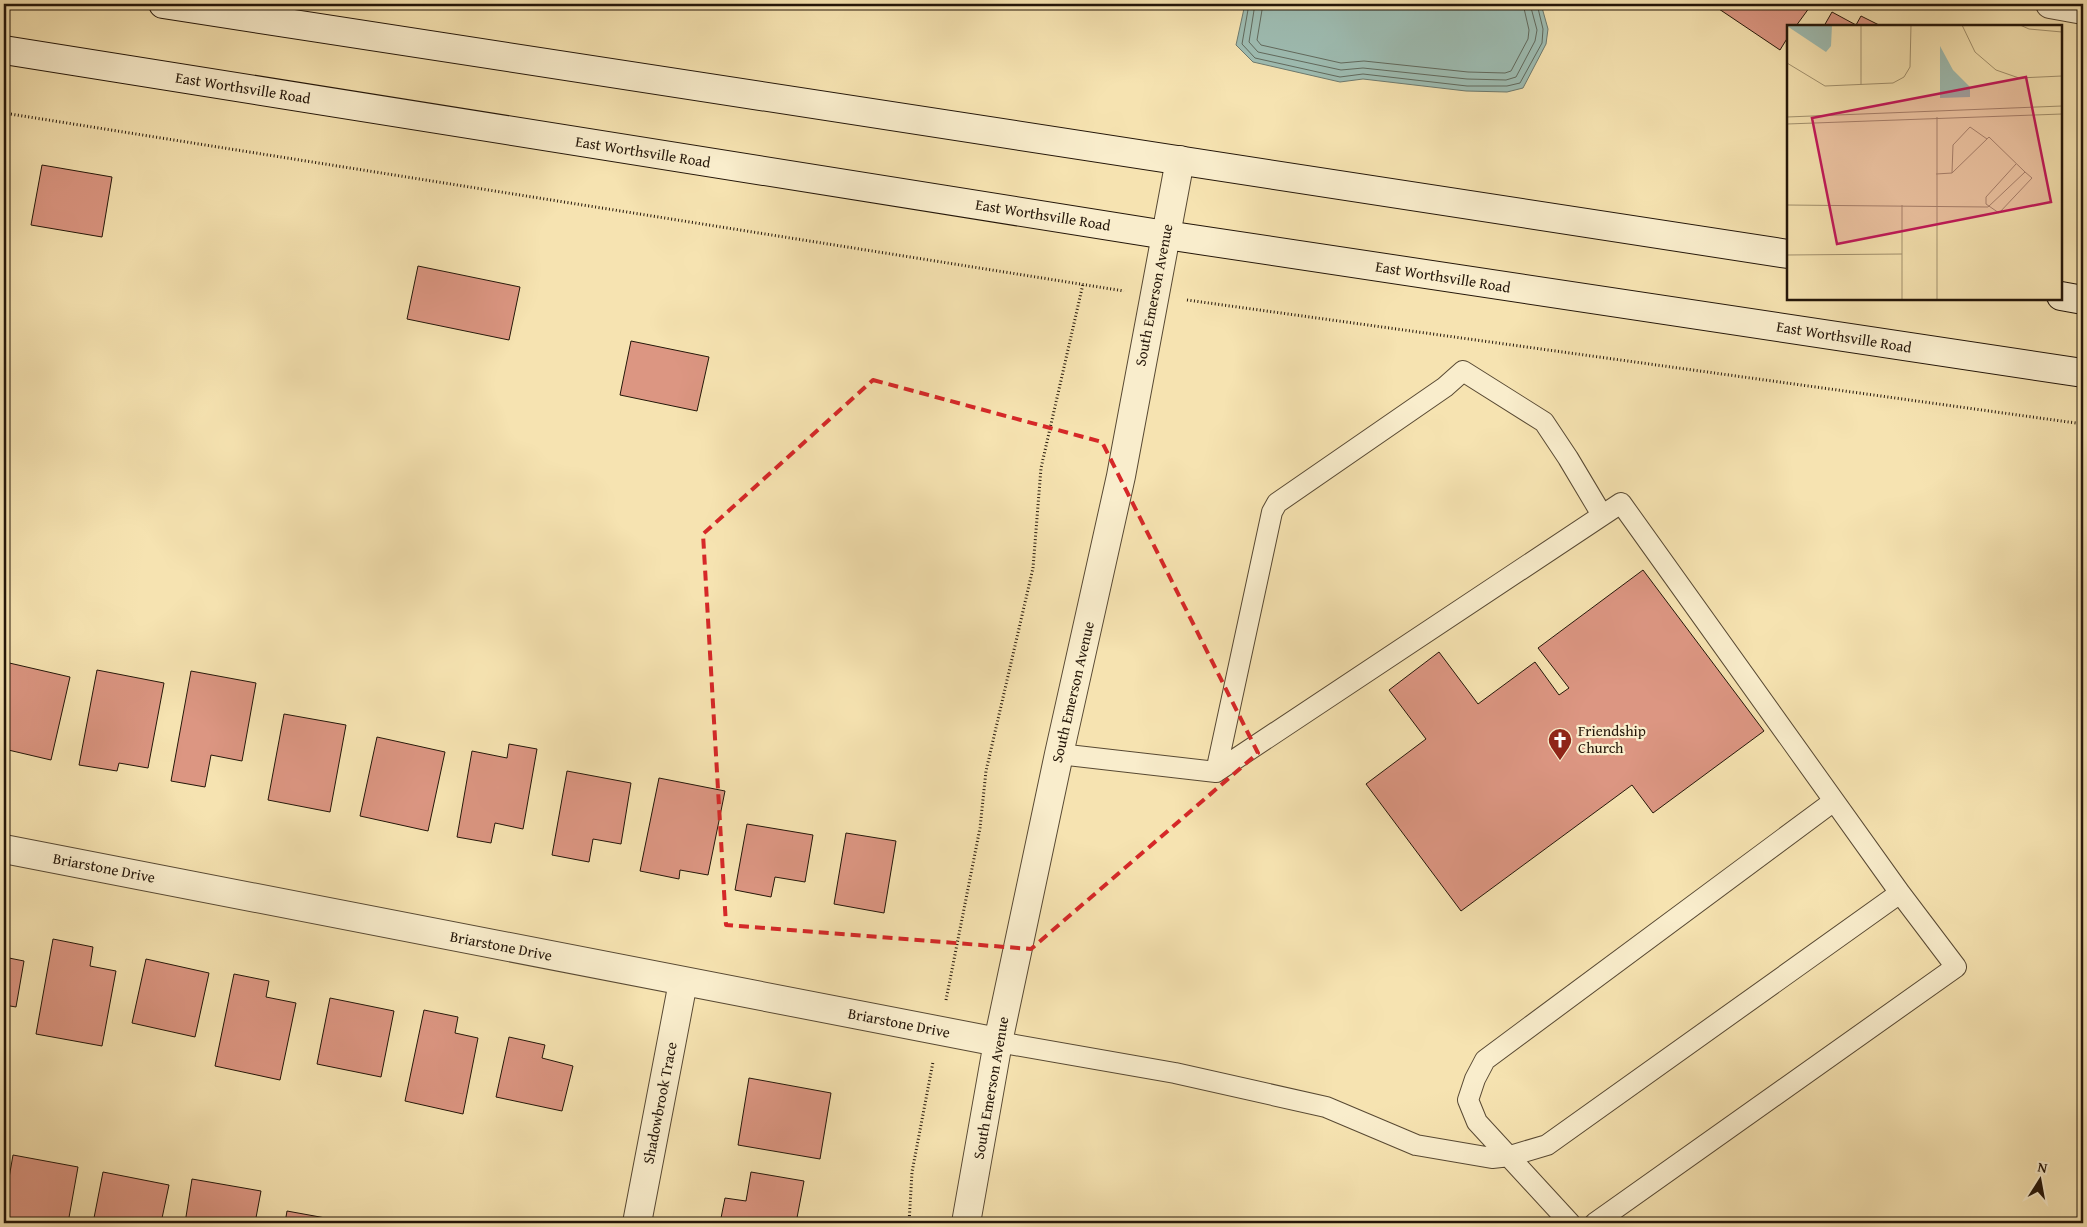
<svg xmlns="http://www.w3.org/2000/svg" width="2087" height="1227" font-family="'Gentium Book Plus',serif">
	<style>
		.water { fill: #9ebdb3; stroke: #6d7a6f }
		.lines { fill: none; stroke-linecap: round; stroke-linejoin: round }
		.shore { stroke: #616a5e; stroke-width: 1 }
		.building { fill: #dc9682; stroke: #241609 }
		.lane-casing { stroke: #584933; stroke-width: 22 }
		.street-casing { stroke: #584933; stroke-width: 30 }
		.secondary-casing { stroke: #241609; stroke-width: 30 }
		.path { stroke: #241609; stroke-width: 3; stroke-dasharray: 1 2.5; stroke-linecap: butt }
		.lane { stroke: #f9edcc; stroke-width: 20 }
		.street { stroke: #f9edcc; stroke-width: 28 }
		.secondary { stroke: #f9edcc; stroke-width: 28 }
		.marked { fill: none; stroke: #d62828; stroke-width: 4; stroke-dasharray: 10 6; stroke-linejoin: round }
		.labels { text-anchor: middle; stroke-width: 4.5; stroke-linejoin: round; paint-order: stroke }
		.street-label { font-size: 15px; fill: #241609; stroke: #f9edcc }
		.poi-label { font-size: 15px; fill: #241609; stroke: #f9edcc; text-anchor: start }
		.inset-road { fill: none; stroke: #a2916e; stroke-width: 1 }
		.view { fill: #c2185b; fill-opacity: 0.15; stroke: #c2185b; stroke-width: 2.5 }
		.inset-edge { fill: none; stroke: #241609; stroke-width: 2.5 }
	</style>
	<rect width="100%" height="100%" fill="#f6e3b1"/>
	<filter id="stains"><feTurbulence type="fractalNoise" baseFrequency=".004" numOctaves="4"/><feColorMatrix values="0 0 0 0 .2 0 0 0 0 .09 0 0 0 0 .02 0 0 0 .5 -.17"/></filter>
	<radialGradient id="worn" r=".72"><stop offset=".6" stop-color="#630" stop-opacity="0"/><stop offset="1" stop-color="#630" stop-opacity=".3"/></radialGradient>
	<path class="water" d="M1245 4H1541L1548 29 1546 44 1523 88 1507 92 1466 91 1363 79 1340 82 1253 62 1236 45Z"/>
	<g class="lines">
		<path class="shore" d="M1249 4 1242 44 1255 58 1340 77 1363 74 1467 86H1507L1520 83 1542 43 1543 29 1537 4
			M1255 4 1249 42 1258 52 1341 70 1363 68 1467 79 1506 80 1516 77 1535 41 1537 30 1530 4
			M1263 4 1257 40 1261 45 1341 63 1364 61 1468 72 1505 73 1511 71 1528 39 1529 30 1523 4"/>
	</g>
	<path class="building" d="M1723 4H1812L1796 26H1788V37L1780 50 1719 9Z
		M1832 12 1856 25 1861 16 1881 26H1824Z
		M2083 149V182L2078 181Z
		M42 165 112 177 102 237 31 225Z
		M418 266 520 287 509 340 407 319Z
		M631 341 709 357 697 411 620 395Z
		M1643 570 1764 731 1653 813 1632 785 1461 911 1366 784 1426 739 1389 690 1439 652 1478 704 1535 662 1559 695 1569 688 1538 648Z
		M5 662 70 677 51 760 4 749Z
		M97 670 164 683 148 768 119 763 117 771 79 765Z
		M191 671 256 683 242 761 211 755 205 787 171 781Z
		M284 714 346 725 330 812 268 800Z
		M377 737 445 752 428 831 360 816Z
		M509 744 537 749 523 829 495 823 491 843 457 837 472 751 507 758Z
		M567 771 631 783 621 844 593 839 589 862 552 855Z
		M659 778 725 791 708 875 680 870 679 879 640 871Z
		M747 824 813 835 805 882 775 877 771 897 735 890Z
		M846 833 896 841 884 913 834 904Z
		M53 939 93 947 90 966 116 971 102 1046 36 1034Z
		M4 957 24 961 16 1007 4 1005Z
		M146 959 209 973 195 1037 132 1023Z
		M234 974 269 981 266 997 296 1003 280 1080 215 1066Z
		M330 998 394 1011 381 1077 317 1064Z
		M424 1010 458 1017 455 1033 478 1038 463 1114 405 1101Z
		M509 1037 545 1045 542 1058 573 1066 562 1111 496 1097Z
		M749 1078 831 1093 820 1159 738 1145Z
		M13 1155 78 1167 68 1223H4V1207Z
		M103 1172 169 1185 161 1223H93Z
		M751 1172 804 1181 796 1223H720L725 1198 746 1201Z
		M192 1179 261 1191 255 1223H185Z
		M287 1211 353 1223H285Z"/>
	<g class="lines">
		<g class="lane-casing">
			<path id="lane" d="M1216 772 1272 512 1277 503 1445 387 1463 371 1544 422 1568 458 1602 515
				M998 1042 1175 1073 1326 1107 1416 1145 1492 1158 1510 1156 1547 1145 1900 893 1621 503 1216 772 1059 754
				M1570 1223 1477 1122 1468 1100 1475 1079 1485 1060 1834 801
				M1595 1223 1956 967 1900 893"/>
		</g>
		<g class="street-casing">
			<path id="street" d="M2050 4 2083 10
				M4 849 998 1042
				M637 1223 683 982
				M966 1223 998 1042 1059 754 1121 476 1180 160"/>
		</g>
		<g class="secondary-casing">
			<path id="secondary" d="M163 4 1788 254
				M4 50 1166 235 2083 373
				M2061 296 2083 300"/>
		</g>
		<path class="path" d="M4 113 1124 291
			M1187 300 2083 424
			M946 1000 980 828 986 771 1033 568 1041 468 1083 284
			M909 1223 912 1172 933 1062"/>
		<use href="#lane" class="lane"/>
		<use href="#street" class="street"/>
		<use href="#secondary" class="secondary"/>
	</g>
	<path class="marked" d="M873 380 1102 442 1258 753 1031 949 726 925 703 534Z"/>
	<defs>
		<g id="church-pin" transform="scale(1.25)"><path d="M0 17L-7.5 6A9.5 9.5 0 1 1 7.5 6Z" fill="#8f2418" stroke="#f9edcc"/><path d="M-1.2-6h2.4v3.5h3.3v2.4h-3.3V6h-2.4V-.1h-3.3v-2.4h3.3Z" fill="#fff"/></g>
	</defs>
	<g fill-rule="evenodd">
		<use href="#church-pin" x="1560" y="740"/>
	</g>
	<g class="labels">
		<g class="street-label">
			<text transform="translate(243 88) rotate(9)" y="5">East Worthsville Road</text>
			<text transform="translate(643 152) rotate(9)" y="5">East Worthsville Road</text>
			<text transform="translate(1043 215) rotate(9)" y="5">East Worthsville Road</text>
			<text transform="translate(1443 277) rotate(9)" y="5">East Worthsville Road</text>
			<text transform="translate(1154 295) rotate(-79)" y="5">South Emerson Avenue</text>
			<text transform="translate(1844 337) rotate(9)" y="5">East Worthsville Road</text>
			<text transform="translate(1073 692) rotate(-77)" y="5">South Emerson Avenue</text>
			<text transform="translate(104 868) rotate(11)" y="5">Briarstone Drive</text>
			<text transform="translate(501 946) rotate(11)" y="5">Briarstone Drive</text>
			<text transform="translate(899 1023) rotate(11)" y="5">Briarstone Drive</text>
			<text transform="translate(991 1088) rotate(-80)" y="5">South Emerson Avenue</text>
			<text transform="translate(660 1103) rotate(-79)" y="5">Shadowbrook Trace</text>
		</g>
		<g class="poi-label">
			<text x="1578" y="736">Friendship<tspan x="1578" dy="17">Church</tspan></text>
		</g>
	</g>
	<g transform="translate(1787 25)">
		<rect width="275" height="275" fill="#f6e3b1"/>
		<path d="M45 0 44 21 39 27 0 1ZM153 21 166 45 183 62V72L153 73Z" fill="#9ebdb3"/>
		<path class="inset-road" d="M74 0V60M175 0 188 27 209 45 232 53 275 51M233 0 242 4 275 7M0 38 38 61 106 58 117 52 123 42 124 0M0 92 275 81M150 92V275M0 99 275 89M229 139 199 172V179L212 188 245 153 238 147M165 148 166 120 183 102 200 114M0 180 201 182 238 147 202 112 165 148 149 149M115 180V275M0 230 115 229"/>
		<path class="view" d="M239 52 264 177 50 219 25 93Z"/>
		<rect width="275" height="275" class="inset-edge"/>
	</g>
	<rect width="2087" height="1227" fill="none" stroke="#f6e3b1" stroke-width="20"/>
	<rect x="5" y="5" width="2077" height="1217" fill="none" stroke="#241609" stroke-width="2.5"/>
	<rect x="10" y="10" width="2067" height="1207" fill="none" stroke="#241609"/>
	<g transform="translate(2040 1180) rotate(11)" stroke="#f9edcc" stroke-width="4" paint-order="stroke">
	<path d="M0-4L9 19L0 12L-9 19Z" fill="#241609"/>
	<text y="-8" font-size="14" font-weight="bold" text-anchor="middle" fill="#241609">N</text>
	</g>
	<rect width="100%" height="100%" filter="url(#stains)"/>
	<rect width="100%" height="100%" fill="url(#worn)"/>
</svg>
